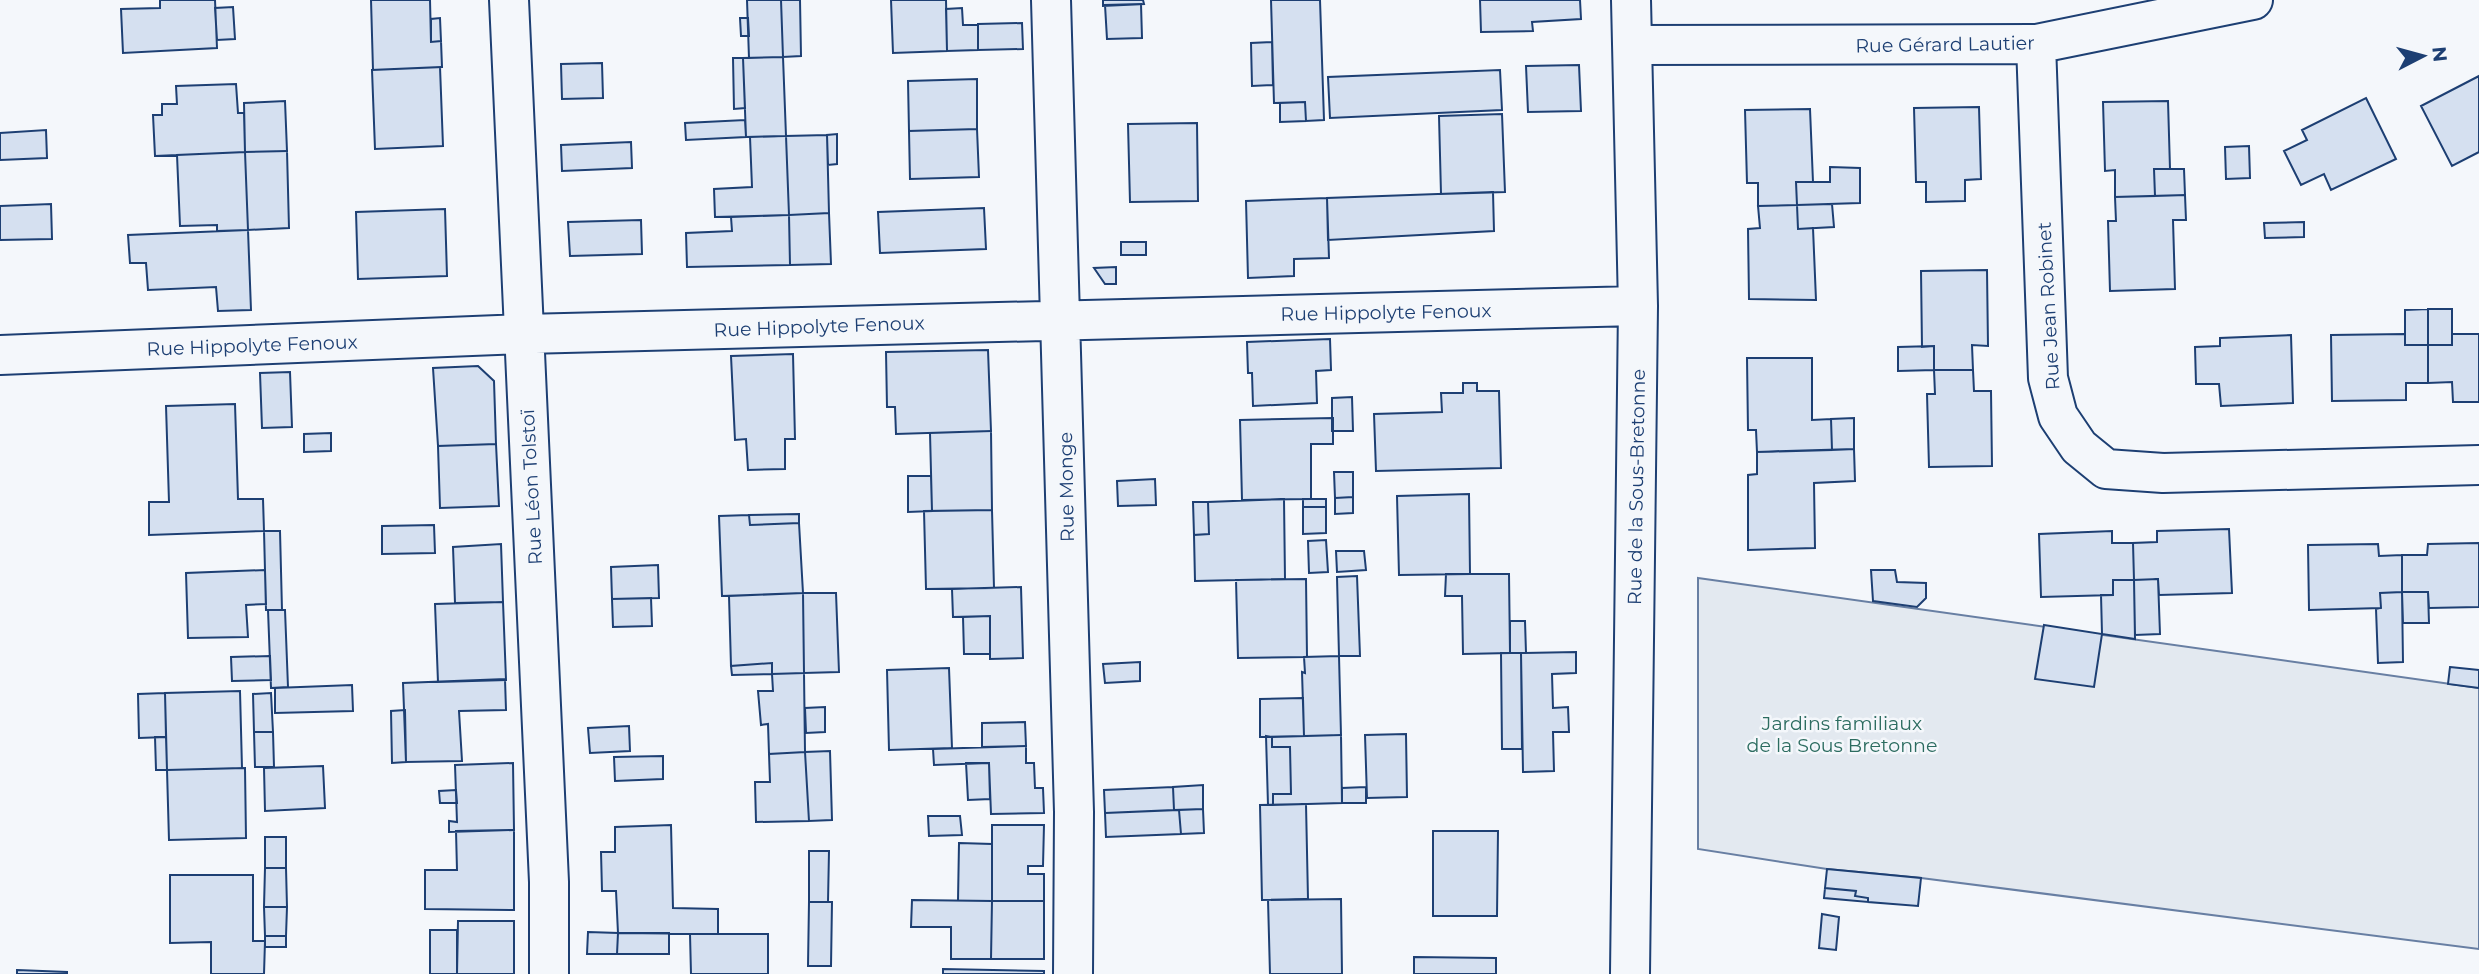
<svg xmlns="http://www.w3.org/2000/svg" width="2479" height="974" font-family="Montserrat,sans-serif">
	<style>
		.green { fill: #e3e9f0; stroke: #687fa3; stroke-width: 2 }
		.building { fill: #d5e0f0; stroke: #1d3f73; stroke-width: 2 }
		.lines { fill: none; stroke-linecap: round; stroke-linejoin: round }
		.minor-casing { stroke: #1d3f73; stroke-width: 42 }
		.minor { stroke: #f4f7fb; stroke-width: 38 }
		.labels { text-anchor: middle; stroke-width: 5; stroke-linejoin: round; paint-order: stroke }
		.street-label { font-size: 19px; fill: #1d3f73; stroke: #f4f7fb }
		.park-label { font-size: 19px; fill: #2c6c60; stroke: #f4f7fb }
	</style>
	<rect width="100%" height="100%" fill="#f4f7fb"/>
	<path class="green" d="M1698 578 2479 688V949L1921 878 1827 869 1698 849Z"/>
	<path class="building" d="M160 0H215L217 48 123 53 121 9 160 8Z
		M371 0H430L431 42 441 41 442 67 373 70Z
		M747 0H781L783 57 749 58Z
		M781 0H800L801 56 783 57Z
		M891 0H946L947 51 893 53Z
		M1103 0H1143L1144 4 1103 6Z
		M1271 0H1320L1324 120 1306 121 1305 102 1274 103Z
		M1480 0H1580L1581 19 1532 22 1533 31 1481 32Z
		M1141 4 1142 38 1107 39 1105 5Z
		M233 7 235 39 217 40 215 8Z
		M962 8 963 25H978V50L947 51 946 9Z
		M440 18 441 41 431 42V19Z
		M740 18H748L749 36H741Z
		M1022 23 1023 49 978 50V24Z
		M1272 42 1273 85 1252 86 1251 43Z
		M783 57 786 136 746 137 743 58Z
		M733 58H743L745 108 734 109Z
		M602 63 603 98 562 99 561 64Z
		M1579 65 1581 111 1528 112 1526 66Z
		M440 67 443 146 375 149 372 70Z
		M1500 70 1502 110 1330 118 1328 77Z
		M2479 76V152L2452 166 2421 106Z
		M977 79V129L909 131 908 81Z
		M236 84 238 113H244L245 152 155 156 153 115H162V104H177L176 86Z
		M2366 98 2396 159 2331 190 2324 174 2301 185 2284 151 2307 140 2302 130Z
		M285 101 287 151 245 152 244 103Z
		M2168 101 2170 169H2154L2155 196 2115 197V170L2105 171 2103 102Z
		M1305 102 1306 121 1280 122V103Z
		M1979 107 1981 179 1965 180V201L1926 202V182H1916L1914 108Z
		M1810 109 1813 182H1796L1797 205 1758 206V183H1747L1745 110Z
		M1502 114 1505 192 1441 194 1439 116Z
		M745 120 746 137 686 140 685 123Z
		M1197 123 1198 201 1130 202 1128 124Z
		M977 129 979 177 910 179 909 131Z
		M46 130 47 158 0 160V133Z
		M837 134V164L828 165 827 135Z
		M827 135 829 213 789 215 786 136Z
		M786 136 789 215 715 217 714 189 752 187 750 137Z
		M631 142 632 168 562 171 561 145Z
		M2249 146 2250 178 2226 179 2225 147Z
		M287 151 289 228 248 230 245 152Z
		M245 152 248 230 217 231V225L180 226 177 155Z
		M1830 167 1860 168V203L1797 205 1796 182H1830Z
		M2154 169H2184L2185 195 2155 196Z
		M1493 192 1494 231 1328 240 1327 198Z
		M2185 195 2186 220H2173L2175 289 2110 291 2108 221H2116L2115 197Z
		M1327 198 1329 258 1294 259V276L1248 278 1246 201Z
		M51 204 52 239 0 240V206Z
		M1832 204 1834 227 1798 229 1797 205Z
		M1797 205 1798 229 1813 228 1816 300 1749 299 1748 229 1760 228 1758 206Z
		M984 208 986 249 880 253 878 212Z
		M445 209 447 276 358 279 356 212Z
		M829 213 831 264 790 265 789 215Z
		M789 215 790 265 687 267 686 233 732 231 731 217Z
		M641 220 642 254 570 256 568 222Z
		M2304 222V237L2265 238 2264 223Z
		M248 230 251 310 218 311 216 287 148 290 146 263H130L128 235Z
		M1121 242H1146V255H1121Z
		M1116 267V284H1105L1094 268Z
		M1987 270 1988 346 1972 345 1973 370H1934V346L1922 347 1921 271Z
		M2428 309V345H2405V310Z
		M2428 309H2452V345H2428Z
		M2405 334V345H2428V383H2406V400L2332 401 2331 335Z
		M2452 334H2479V402H2453L2452 382 2428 383V345H2452Z
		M2291 335 2293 403 2221 406 2219 384H2196L2195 347 2220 346V338Z
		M1330 339 1331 370 1316 371 1317 403 1253 406 1252 373H1248L1247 342Z
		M1934 346V370L1898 371V347Z
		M988 350 991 431 896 434 895 407H887L886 352Z
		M793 354 795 439H785V469L748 470 746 439 735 440 731 356Z
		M1747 358H1812V420L1831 419 1832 450 1757 452 1756 430H1748Z
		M478 366 494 381 496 444 438 446 433 368Z
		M1934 370H1973L1974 391H1991L1992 466 1929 467 1927 394H1935Z
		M290 372 292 427 262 428 260 373Z
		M1463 383H1477V391H1499L1501 468 1376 471 1374 414 1442 412 1441 393H1463Z
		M1352 397 1353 431H1332V398Z
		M235 404 238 499H263L264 531 149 535V502H169L166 406Z
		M1333 418V444H1311V499L1242 500 1240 420Z
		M1854 418V449L1832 450 1831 419Z
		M991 431 992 510 932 511 930 433Z
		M331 433V451L304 452V434Z
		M496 444 499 506 440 508 438 446Z
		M1854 449 1855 481 1814 483 1815 548 1748 550V475L1757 474V452Z
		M1334 472H1353V497L1335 498Z
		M908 476H931L932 511 908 512Z
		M1155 479 1156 505 1118 506 1117 481Z
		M1469 494 1470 574 1399 575 1397 496Z
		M1353 497V513L1335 514V498Z
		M1284 499 1285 579 1195 581 1194 535 1209 534 1208 502Z
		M1303 499H1326V507H1303Z
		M1193 502H1208L1209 534 1194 535Z
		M1303 507H1326V533L1303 534Z
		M992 510 994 588 926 589 924 511Z
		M799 514V523L750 525 749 515Z
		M749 515 750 525 799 523 803 593 722 596 719 516Z
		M434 525 435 553 382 554V526Z
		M2229 529 2232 593 2159 595 2158 579 2134 580 2133 543 2157 542V531Z
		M264 531H280L282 610H266Z
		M2112 531V543H2133L2134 580H2113V595L2041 597 2039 534Z
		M1326 540 1328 572 1309 573 1308 541Z
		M2479 543V607L2429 608 2428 592H2402V555H2427L2428 544Z
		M501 544 503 602 455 603 453 547Z
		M2378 544 2379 556 2402 555V592L2380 593 2381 608 2309 610 2308 545Z
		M1336 551H1364L1366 570 1337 572Z
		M658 565 659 598 612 599 611 567Z
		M265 570 266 604 246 605 248 637 188 638 186 573Z
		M1871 570H1895L1897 582 1926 583V598L1917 607 1873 601Z
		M1446 574H1509L1510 653 1463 654 1462 596H1445Z
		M1357 576 1360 656H1339L1337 577Z
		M1306 579 1307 657 1238 658 1236 580Z
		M2158 579 2160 634 2135 635 2134 580Z
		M2113 580H2134L2135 639 2102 634 2101 595H2113Z
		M1021 587 1023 658 990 659V616L953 617 952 589Z
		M2402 592H2428L2429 623H2403Z
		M2402 592 2403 662 2378 663 2376 609 2381 608 2380 593Z
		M803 593H836L839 672 804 673Z
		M803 593 804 673 772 674V663L731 666 729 596Z
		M651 598 652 626 613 627 612 599Z
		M503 602 506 680 438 682 435 604Z
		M268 610H285L288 687 271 688Z
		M990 616V654H964L963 617Z
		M1510 621H1525L1526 653H1510Z
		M2044 625 2102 634 2094 687 2035 679Z
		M1576 652V673L1552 674 1553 708 1568 707 1569 732H1553L1554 771 1523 772 1521 653Z
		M1501 653H1521L1522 749H1502Z
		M270 656 271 680 232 681 231 657Z
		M1339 656 1341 735 1304 736 1302 672 1305 673 1304 657Z
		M1140 662V681L1105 683 1103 664Z
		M772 663V674L732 675 731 666Z
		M2450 667 2479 670V688L2448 684Z
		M949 668 952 748 889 750 887 670Z
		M804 673 805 752 769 754 768 724 761 725 758 691H773L772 674Z
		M505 679 506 710 459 711 462 761 406 762 403 683Z
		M352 685 353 711 275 713V688Z
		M240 691 242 768 167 770 165 693Z
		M165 693 166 737 139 738 138 694Z
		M271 693 273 732H254L253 694Z
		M1303 698 1304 736 1260 737V699Z
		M825 707V732L806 733 805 708Z
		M405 710 406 762 392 763 391 711Z
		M1025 722 1026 746 982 747V723Z
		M629 726 630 751 590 753 588 728Z
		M254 732H273L274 767H255Z
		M1406 734 1407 797 1367 798 1365 735Z
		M1341 735 1342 803 1273 805V794H1291L1290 747H1272V737Z
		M1266 736 1272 737V747H1290L1291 794H1273V805H1268Z
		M155 737H166L167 770H156Z
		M1026 746V763H1034L1035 788H1043L1044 813 991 814 989 763 934 765 933 749Z
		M830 751 832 820 809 821 805 752Z
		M805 752 809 821 756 822 755 782H770L769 754Z
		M663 756V779L615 781 614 757Z
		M513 763 514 830 449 832V821L457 822 455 765Z
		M966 763H989L990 799 968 800Z
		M323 766 325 808 265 811 264 768Z
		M245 768 246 838 169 840 167 770Z
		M1203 785V809L1174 810 1173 787Z
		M1173 787 1174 810 1105 813 1104 790Z
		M1366 787V803H1342V788Z
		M456 790 457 803H440L439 791Z
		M1306 804 1308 899 1262 900 1260 805Z
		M1203 809 1204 833 1181 834 1179 810Z
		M1179 810 1181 834 1106 837 1105 813Z
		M928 816H960L962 835 929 836Z
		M671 825 673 908 718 909V934L618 933 616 891H602L601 852H615V827Z
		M992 825H1044L1043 866H1028V874H1044V901H992Z
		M514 830V910L425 909V870H457L456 831Z
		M1433 831H1498L1497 916H1433Z
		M265 837H286V868H265Z
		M959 843 992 844V901H958Z
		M809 851H829L828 902H809Z
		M265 868H286L287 907H264Z
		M1827 869 1921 878 1918 906 1868 902V898L1855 896 1856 891 1825 888Z
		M170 875H253V941H265L264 974H211V942L170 943Z
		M1825 888 1856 891 1855 896 1868 898V902L1824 898Z
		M1341 899 1342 974H1270L1268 900Z
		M912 900 992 901 991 959H951V927H911Z
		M992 901H1044V959H991Z
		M809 902H832L831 966H808Z
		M264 907H287L286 936H265Z
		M1822 914 1839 917 1836 950 1819 948Z
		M458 921H514V974H457Z
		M430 930H457V974H430Z
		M588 932 618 933 617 954H587Z
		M618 933H669V954H617Z
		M690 934H768V974H691Z
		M265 936H286V947H265Z
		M1414 957 1496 958V974H1414Z
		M943 969 1044 971V974H943Z
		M17 970 67 972V974H17Z"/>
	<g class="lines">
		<g class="minor-casing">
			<path id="minor" d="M509 0 549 882V974
				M1051 0 1074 812 1073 974
				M2036 44 2048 378 2058 416 2079 447 2106 469 2163 473 2479 465
				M1632 45 2036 44 2253 0
				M0 355 525 334 1638 306
				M1630 974 1638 306 1631 0"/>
		</g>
		<use href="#minor" class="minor"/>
	</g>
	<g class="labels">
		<g class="street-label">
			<text transform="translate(1945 44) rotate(-1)" y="7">Rue Gérard Lautier</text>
			<text transform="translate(2048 306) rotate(-93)" y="7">Rue Jean Robinet</text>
			<text transform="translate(1386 312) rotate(-1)" y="7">Rue Hippolyte Fenoux</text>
			<text transform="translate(819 326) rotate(-2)" y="7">Rue Hippolyte Fenoux</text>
			<text transform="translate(252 345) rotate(-2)" y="7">Rue Hippolyte Fenoux</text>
			<text transform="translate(531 487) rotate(-93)" y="7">Rue Léon Tolstoï</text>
			<text transform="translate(1066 487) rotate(-91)" y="7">Rue Monge</text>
			<text transform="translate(1636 487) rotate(-89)" y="7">Rue de la Sous-Bretonne</text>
		</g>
		<g class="park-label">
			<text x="1842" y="730">Jardins familiaux<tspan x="1842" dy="22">de la Sous Bretonne</tspan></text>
		</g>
	</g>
	<g transform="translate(2423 56) rotate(84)" stroke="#f4f7fb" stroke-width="5" paint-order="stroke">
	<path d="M0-5L12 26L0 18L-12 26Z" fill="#1d3f73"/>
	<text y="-10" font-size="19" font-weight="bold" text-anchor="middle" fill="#1d3f73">N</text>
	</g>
</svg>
